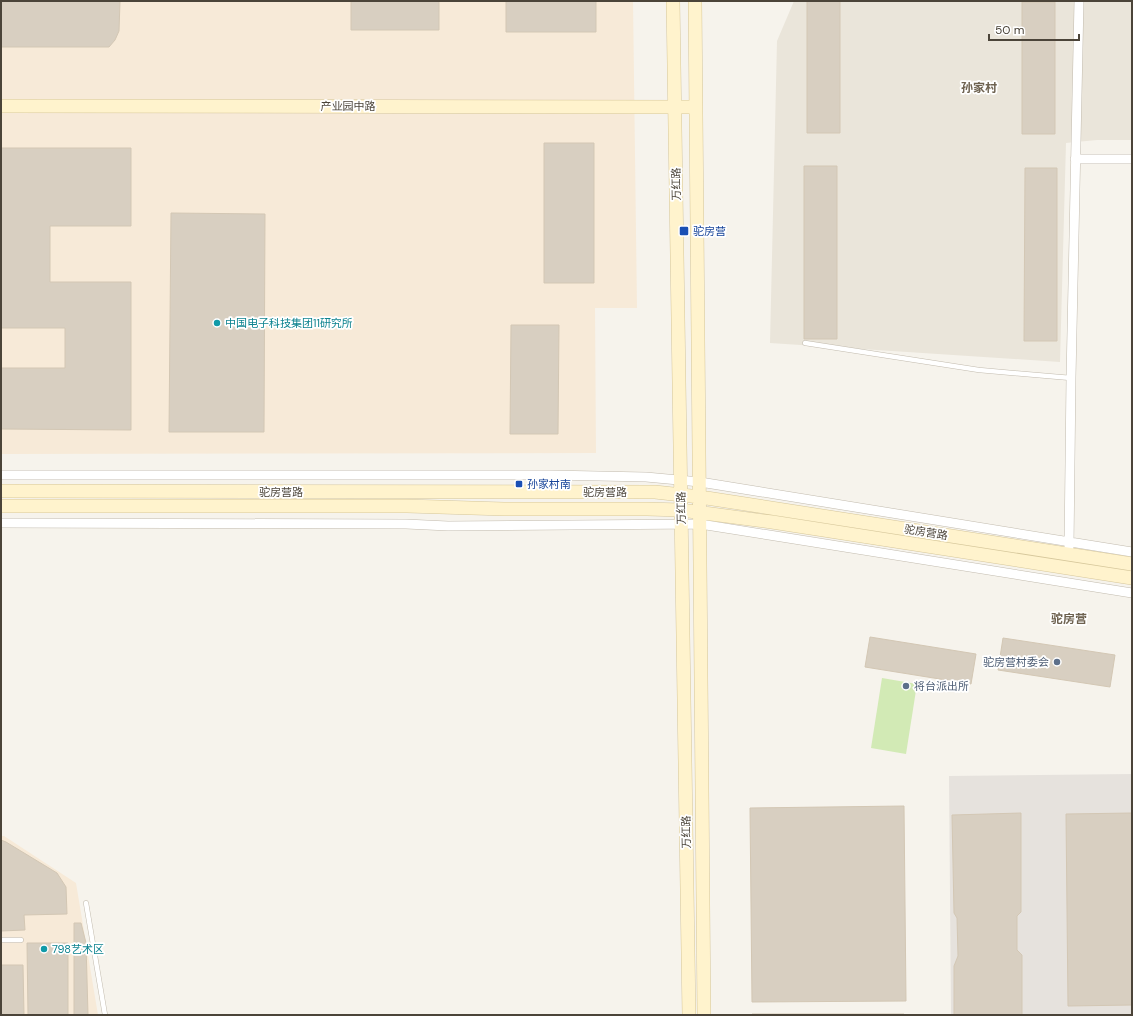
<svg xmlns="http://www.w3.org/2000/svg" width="1133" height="1016" font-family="'DM Sans','Noto Sans SC',sans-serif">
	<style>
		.residential { fill: #eae5da }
		.commercial { fill: #f7ead8 }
		.industrial { fill: #e6e2dd }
		.green { fill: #d2eab5 }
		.building { fill: #d8cfc1; stroke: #d3c7b4 }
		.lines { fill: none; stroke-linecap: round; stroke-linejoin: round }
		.lane-casing { stroke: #c2bbae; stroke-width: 5.5 }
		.street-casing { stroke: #c2bbae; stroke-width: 10 }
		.secondary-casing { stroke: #d6c79b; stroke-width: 14 }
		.lane { stroke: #fff; stroke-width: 4.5 }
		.street { stroke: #fff; stroke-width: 9 }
		.secondary { stroke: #fff3cd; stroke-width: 13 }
		.transit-dot { fill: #1a4fb4; stroke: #fff; stroke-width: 1.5 }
		.culture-dot { fill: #0f9aa8; stroke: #fff; stroke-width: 1.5 }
		.service-dot { fill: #5c6f8a; stroke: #fff; stroke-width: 1.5 }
		.labels { text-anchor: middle; stroke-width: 3.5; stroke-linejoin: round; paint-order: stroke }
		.street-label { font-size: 11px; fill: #4b4439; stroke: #fff }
		.transit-label { font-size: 11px; fill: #164399; stroke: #fff; text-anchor: start }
		.culture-label { font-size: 11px; fill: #0d838f; stroke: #fff; text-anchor: start }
		.service-label { font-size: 11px; fill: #4e5e75; stroke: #fff; text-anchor: end }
		.neighbourhood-label { font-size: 12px; font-weight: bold; fill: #6e6250; stroke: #fff }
	</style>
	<rect width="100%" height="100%" fill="#f6f3ec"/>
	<path class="residential" d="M794 1H1132V140H1097L1066 143 1060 362 770 343 777 41Z"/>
	<path class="commercial" d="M1 1H633L637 308H595L596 453 1 454Z
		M1 836H4L76 883 98 1015H1Z"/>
	<path class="industrial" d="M1132 774V1015H951L949 776Z"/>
	<path class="green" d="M882 678 917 684 906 754 871 748Z"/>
	<path class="building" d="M1 1H120L119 31 115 40 109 47H1Z
		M351 1H439V30H351Z
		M506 1H596V32H506Z
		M807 1H840V133H807Z
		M1022 2H1055V134H1022Z
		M544 143H594V283H544Z
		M1 148H131V226H50V282H131V430L1 429V368H65V328H1Z
		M804 166H837V339H804Z
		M1025 168H1057V341H1024Z
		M171 213 265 214 264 432H169Z
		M511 325H559L558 434H510Z
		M870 637 976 654 971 684 865 667Z
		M1003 638 1115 655 1110 687 998 670Z
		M904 806 906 1001 752 1002 750 808Z
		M1021 813V912L1017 916V950L1022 955V1015H954V966L958 956 957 918 954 913 952 815Z
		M1132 813V1005L1068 1006 1066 814Z
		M1 840 6 842 57 873 66 887 67 914 24 915 25 930 1 931Z
		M74 923H81L86 943 88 1015H74Z
		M27 943H68V1015H28Z
		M1 965H23L24 1015H1Z
		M752 1014H904V1015H752Z"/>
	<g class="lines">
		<g class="lane-casing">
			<path id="lane" d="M805 343 979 370 1071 378
				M86 903 105 1015
				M1 940H21"/>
		</g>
		<g class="street-casing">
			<path id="street" d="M1075 159H1132
				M1 475H551L646 477 700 482 1132 552
				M1 523 406 524 448 526 700 524 1132 593
				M1069 547 1071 378 1079 1"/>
		</g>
		<g class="secondary-casing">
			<path id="secondary" d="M673 1 689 1015
				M695 1 704 1015
				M1 106 696 107
				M1 491 655 492 700 497 1132 564
				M1 506H407L504 509H647L681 510 772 522 1132 578"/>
		</g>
		<use href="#lane" class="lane"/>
		<use href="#street" class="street"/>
		<use href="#secondary" class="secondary"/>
	</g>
	<g class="transit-dot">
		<rect x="679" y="226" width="10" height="10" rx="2"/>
		<rect x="515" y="480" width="8" height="8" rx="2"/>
	</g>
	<g class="culture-dot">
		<circle cx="217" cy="323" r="4"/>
		<circle cx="44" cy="949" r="4"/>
	</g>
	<g class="service-dot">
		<circle cx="1057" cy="662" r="4"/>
		<circle cx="906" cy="686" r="4"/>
	</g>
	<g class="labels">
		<g class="street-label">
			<text x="348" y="110">产业园中路</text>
			<text transform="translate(676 184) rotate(-91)" y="4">万红路</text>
			<text x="281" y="496">驼房营路</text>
			<text x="605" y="496">驼房营路</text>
			<text transform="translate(681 508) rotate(-91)" y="4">万红路</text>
			<text transform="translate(926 532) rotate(9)" y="4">驼房营路</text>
			<text transform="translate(686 832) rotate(-91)" y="4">万红路</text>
		</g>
		<g class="transit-label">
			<text x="693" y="235">驼房营</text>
			<text x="527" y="488">孙家村南</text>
		</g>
		<g class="culture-label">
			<text x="225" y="327">中国电子科技集团11研究所</text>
			<text x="52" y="953">798艺术区</text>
		</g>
		<g class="service-label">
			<text x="1049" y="666">驼房营村委会</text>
			<text x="914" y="690" text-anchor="start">将台派出所</text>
		</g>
		<g class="neighbourhood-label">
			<text x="979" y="92">孙家村</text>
			<text x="1069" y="623">驼房营</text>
		</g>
	</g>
	<rect width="1133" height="1016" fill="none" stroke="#4b4439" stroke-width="4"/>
	<path d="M989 34v6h90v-6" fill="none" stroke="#4b4439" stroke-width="2"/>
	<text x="995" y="34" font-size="12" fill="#4b4439" stroke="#ffffff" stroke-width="3" paint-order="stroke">50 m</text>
</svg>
